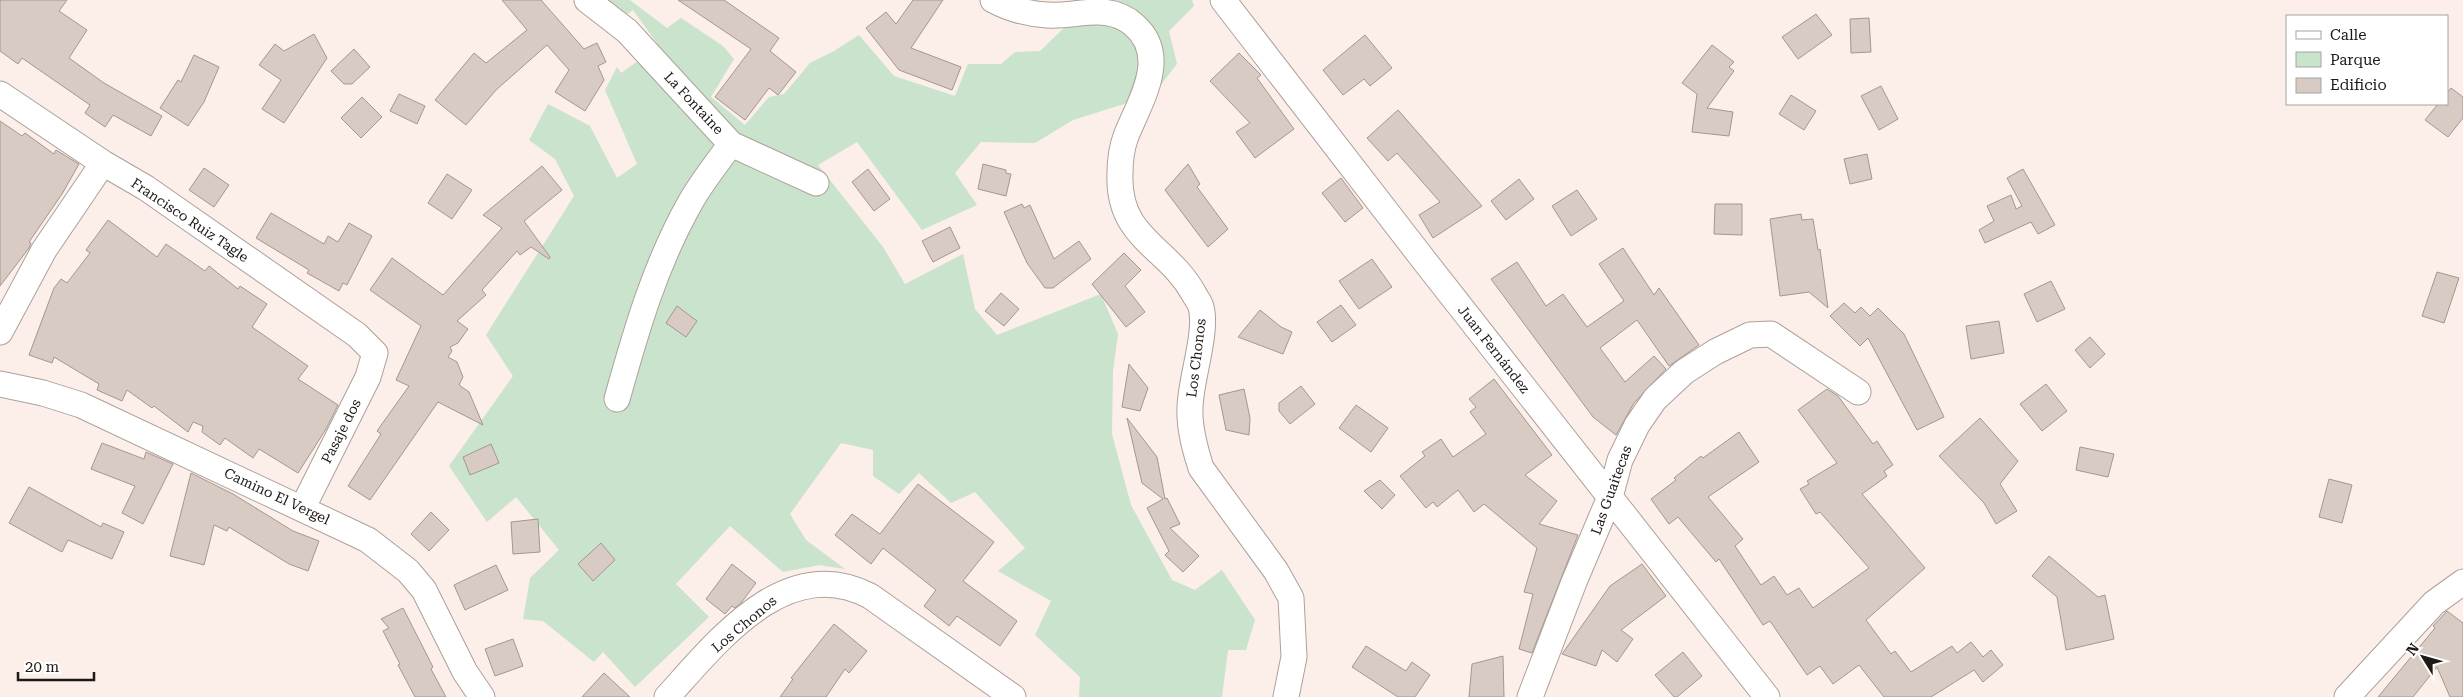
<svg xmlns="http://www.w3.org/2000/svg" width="2463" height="697" font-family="'Roboto Serif',serif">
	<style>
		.green { fill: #c9e3cc }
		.building { fill: #d8cbc4; stroke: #a39791 }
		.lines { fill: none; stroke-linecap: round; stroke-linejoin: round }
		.minor-casing { stroke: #ada19a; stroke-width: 27 }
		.minor { stroke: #fff; stroke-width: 25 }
		.labels { text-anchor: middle; stroke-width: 4.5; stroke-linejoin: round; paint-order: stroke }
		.street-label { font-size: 14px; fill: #1d1917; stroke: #fff }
	</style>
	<rect width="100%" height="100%" fill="#fceee8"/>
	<path class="green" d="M587 0H630L667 28 681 18 723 46 734 59 711 97 745 125 769 97 784 94 810 63 834 51 859 35 894 76 955 96 968 64H1001L1015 52 1040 51 1064 28 1093 7 1107 0H1192L1194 6 1169 31 1177 64 1153 95 1073 120 1035 143 981 142 955 173 977 205 922 230 857 142 818 165 883 247 905 284 963 254 975 309 997 335 1101 294 1118 334 1113 371 1112 434 1131 505 1172 580 1195 590 1222 570 1255 620 1246 650H1228L1222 697H1079L1080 677 1035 635 1051 601 998 571 1025 548 975 492 951 503 919 473 899 494 873 476V450L841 443 790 514 806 540 845 569 819 565 783 572 730 526 676 584 709 617 635 687 603 652 594 662 543 621 523 619 530 578 559 550 516 497 487 522 449 466 513 376 486 335 574 196 555 159 529 140 548 104 590 126 617 178 637 164 605 90 617 67 621 73 659 46 633 10 607 29Z"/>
	<path class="building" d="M0 0H67L59 11 87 30 69 58 104 83 162 116 151 136 113 115 105 127 85 113 90 105 22 58 18 64 0 51Z
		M502 0H541L584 49 597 43 606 62 598 66 604 80 585 111 555 92 569 70 547 45 496 90 466 125 435 100 474 53 486 63 527 30Z
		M678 0H724L779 38 770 51 796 72 778 95 769 88 745 120 715 97 751 49Z
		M913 0H943L911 48 961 67 952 90 899 70 866 28 886 12 896 24Z
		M1816 14 1832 35 1798 59 1782 37Z
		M1869 18 1871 52 1851 53 1850 19Z
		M314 34 327 58 284 123 262 109 281 80 259 65 275 44 284 51Z
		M1365 35 1392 68 1370 86 1364 79 1343 95 1323 70Z
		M1712 45 1734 62 1729 67 1734 71 1707 108 1733 112 1729 136 1692 132 1697 94 1682 83Z
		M354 49 370 67 352 84H344L331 71Z
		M1239 53 1261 75 1257 78 1294 129 1255 158 1236 132 1250 123 1210 81Z
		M194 55 219 67 204 102 188 126 160 108 178 80 181 82Z
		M1881 86 1898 119 1879 130 1861 96Z
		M2451 88 2463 97V118L2448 137 2425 120 2438 104H2447V93Z
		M399 94 425 106 417 124 390 111Z
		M1791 95 1816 111 1804 130 1779 114Z
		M362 97 382 117 361 138 341 118Z
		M1398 110 1482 206 1433 238 1419 215 1440 202 1397 153 1388 161 1367 138Z
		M0 121 22 136 25 133 54 154 56 150 79 164 62 194 29 242 31 243 29 248 0 286Z
		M1867 154 1872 179 1850 184 1844 159Z
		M983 164 1006 170V173L1011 174 1006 196 978 189Z
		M1188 164 1200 184 1197 187 1228 229 1208 247 1165 190Z
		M542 166 562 190 524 221 550 257 549 259 531 247 520 255 517 251 482 290 486 295 457 321 468 329 458 343 450 347 452 351 448 357 457 362 463 377 459 385 469 392 483 425 438 402 370 500 348 486 381 434 377 431 409 386 396 380 421 326 370 290 392 258 443 295 502 228 483 215Z
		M204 168 229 185 214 207 189 190Z
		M868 169 890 199 874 211 852 182Z
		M2023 169 2055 225 2038 234 2031 222 1985 243 1979 230 1994 221 1987 206 2011 195 2016 209 2022 206 2007 178Z
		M447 174 472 190 452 219 428 203Z
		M1341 178 1363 208 1345 222 1322 193Z
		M1519 179 1534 199 1506 220 1491 201Z
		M1577 190 1597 219 1571 236 1552 206Z
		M1022 204 1024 208 1030 205 1054 259 1079 241 1091 259 1053 288H1045L1027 263 1004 212Z
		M1715 204H1742V235L1714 234Z
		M271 213 324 244 328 236 338 242 349 223 372 236 347 285 343 283 339 291 307 273 309 270 256 238Z
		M1801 214 1802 220 1813 219 1818 250 1820 249 1828 308 1809 292 1780 296 1770 219Z
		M108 220 157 257 166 244 205 271 209 266 238 289 240 286 267 304 252 327 308 366 298 379 338 405 326 429 298 473 259 449 253 458 225 438 220 445 202 432 203 426 193 422 188 432 154 406 152 408 127 390 122 401 97 390 99 384 54 357 52 363 29 355 54 288 61 279 67 283 90 253 86 250Z
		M950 227 960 248 933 262 922 241Z
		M1623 248 1654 295 1659 288 1699 345 1669 366 1637 320 1600 348 1625 382 1654 356 1666 369 1634 403 1616 435 1593 417 1491 279 1517 262 1546 306 1563 294 1587 327 1624 301 1599 264Z
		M1124 253 1141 270 1125 286 1145 312 1126 327 1092 284Z
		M1372 259 1392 287 1359 309 1339 281Z
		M2437 272 2459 278 2444 323 2422 316Z
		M2051 281 2065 309 2037 322 2024 294Z
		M1001 293 1019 309 1004 326 985 311Z
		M1844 303 1855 313 1861 307 1870 316 1878 308 1904 334 1944 417 1917 430 1868 338 1860 346 1830 316Z
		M1341 305 1356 325 1332 342 1317 322Z
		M677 306 697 321 686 337 666 323Z
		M1260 310 1281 327 1292 332 1283 354 1238 337Z
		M1999 321 2004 353 1971 359 1966 326Z
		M2090 337 2105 354 2090 368 2075 350Z
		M1129 364 1148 388 1140 411 1122 407Z
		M1494 379 1552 455 1525 475 1557 501 1539 524 1578 535 1532 653 1519 649 1533 594 1524 592 1537 548 1484 504 1474 512 1458 490 1437 507 1433 502 1426 508 1400 476 1425 456 1422 452 1441 439 1453 457 1486 434 1470 412 1476 407 1469 399Z
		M2046 384 2067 411 2042 431 2020 404Z
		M1301 386 1315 404 1290 424 1279 411V403Z
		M1244 389 1250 418 1249 435 1226 430 1219 395Z
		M1827 389 1838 396 1873 444 1877 441 1893 465 1884 471 1887 476 1862 494 1925 568 1866 620 1891 654 1895 651 1911 672 1952 646 1957 653 1971 642 1983 657 1991 650 2003 665 1983 682 1974 670 1931 697H1884L1859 665 1833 684 1820 666 1807 675 1770 621 1763 625 1719 559 1716 562 1678 517 1669 524 1651 499 1676 480 1674 478 1701 456 1703 458 1739 432 1759 462 1708 497 1743 539 1735 546 1761 585 1774 576 1787 595 1799 588 1813 608 1869 568 1820 512 1816 514 1800 489 1809 484 1807 481 1837 463 1798 410Z
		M1356 405 1388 428 1371 452 1339 428Z
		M1127 418 1157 457 1165 499 1167 498 1180 524 1170 528 1199 556 1183 572 1165 555 1169 551 1147 508 1163 499 1142 483Z
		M1980 418 2018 461 2000 484 2017 511 1996 524 1984 503 1939 456Z
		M102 443 144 459 146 452 173 464 143 524 122 513 135 486 91 469Z
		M491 444 499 463 470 475 463 457Z
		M2080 447 2114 454 2108 477 2076 470Z
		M191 473 233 494 293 531 319 541 308 571 289 564 229 527 227 531 214 525 204 565 170 556Z
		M2329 479 2352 485 2342 523 2319 517Z
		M1380 480 1395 495 1382 509 1364 491Z
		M918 484 994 542 963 581 1017 621 1000 646 957 616 949 626 924 606 936 590 883 548 871 564 835 535 852 514 880 534Z
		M29 487 101 527 103 523 124 532 112 559 68 540 62 552 9 523Z
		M431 512 449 530 429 551 411 534Z
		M538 519 540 552 513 554 511 522Z
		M601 543 615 560 593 581 578 564Z
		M2049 556 2098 597 2105 595 2114 639 2066 650 2057 597 2032 576Z
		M732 564 756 583 741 603 735 608 732 606 725 614 706 599Z
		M1642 564 1666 596 1621 630 1633 639 1617 662 1602 650 1596 666 1562 654 1610 586Z
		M496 565 508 590 465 610 454 585Z
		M403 608 433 667 431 669 446 697H415L398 665 400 664 383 631 389 628 381 619Z
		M2447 611 2463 623V697H2450L2437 667 2413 697H2378L2435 628 2433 626Z
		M834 624 867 651 849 673 845 669 826 697H780L793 679 791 678Z
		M513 639 523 666 495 676 485 649Z
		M1366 646 1406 671 1412 662 1430 675 1415 697H1398L1352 667Z
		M1683 652 1702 676 1677 697H1674L1655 675Z
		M1503 656 1504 697H1469L1472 664Z
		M604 673 630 697H582Z"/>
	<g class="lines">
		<g class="minor-casing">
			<path id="minor" d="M587 0 627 31 731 144 816 183
				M993 0C1010 9 1028 14 1047 15 1078 17 1108 2 1134 25 1170 56 1140 101 1126 136 1122 147 1120 161 1120 173 1117 239 1168 246 1194 294 1196 298 1200 303 1201 307 1208 332 1190 381 1190 408 1189 428 1195 449 1201 468L1276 571 1291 598 1294 657 1286 697
				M1223 0 1423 259 1767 697
				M0 94 103 163 146 188 357 335 375 353 368 377 303 507
				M0 332 44 250 103 163
				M0 384 43 393 81 405 368 540 408 571 424 590 465 672 482 697
				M617 399C636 331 655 265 690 203 701 183 717 163 731 144
				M667 697C718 641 786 552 870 596L1013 697
				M1530 697 1574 582 1610 497 1620 460 1637 425 1655 399 1684 372 1715 352 1750 335 1771 334 1858 392
				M2347 697 2434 603 2463 582"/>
		</g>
		<use href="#minor" class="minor"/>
	</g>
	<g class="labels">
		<g class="street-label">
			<text transform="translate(694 103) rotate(47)" y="5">La Fontaine</text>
			<text transform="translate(190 220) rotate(34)" y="5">Francisco Ruiz Tagle</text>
			<text transform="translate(1494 349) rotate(52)" y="5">Juan Fernández</text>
			<text transform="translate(1196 358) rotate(-83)" y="5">Los Chonos</text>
			<text transform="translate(341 431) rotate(-63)" y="5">Pasaje dos</text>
			<text transform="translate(1611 490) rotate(-70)" y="5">Las Guaitecas</text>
			<text transform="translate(277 496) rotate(25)" y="5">Camino El Vergel</text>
			<text transform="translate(744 624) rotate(-40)" y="5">Los Chonos</text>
		</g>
	</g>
	<rect x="2286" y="15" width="162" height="90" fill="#ffffff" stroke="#a5a3a2"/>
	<rect x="2296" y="31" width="25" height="8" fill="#ffffff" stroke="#a5a3a2"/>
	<text x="2330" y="40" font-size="15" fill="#1d1917">Calle</text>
	<rect x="2296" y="52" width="25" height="15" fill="#c9e3cc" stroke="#a5a3a2"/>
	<text x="2330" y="65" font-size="15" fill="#1d1917">Parque</text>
	<rect x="2296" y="78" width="25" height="15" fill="#d8cbc4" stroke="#a5a3a2"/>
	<text x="2330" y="90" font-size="15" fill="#1d1917">Edificio</text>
	<g transform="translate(2423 657) rotate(307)" stroke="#ffffff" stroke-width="4" paint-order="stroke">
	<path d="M0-4L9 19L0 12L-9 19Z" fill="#1d1917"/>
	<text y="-8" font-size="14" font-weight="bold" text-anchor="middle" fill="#1d1917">N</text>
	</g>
	<path d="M18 672v8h76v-8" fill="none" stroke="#1d1917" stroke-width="2.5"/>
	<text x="25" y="672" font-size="15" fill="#1d1917" stroke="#ffffff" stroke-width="4" paint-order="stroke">20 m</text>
</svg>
